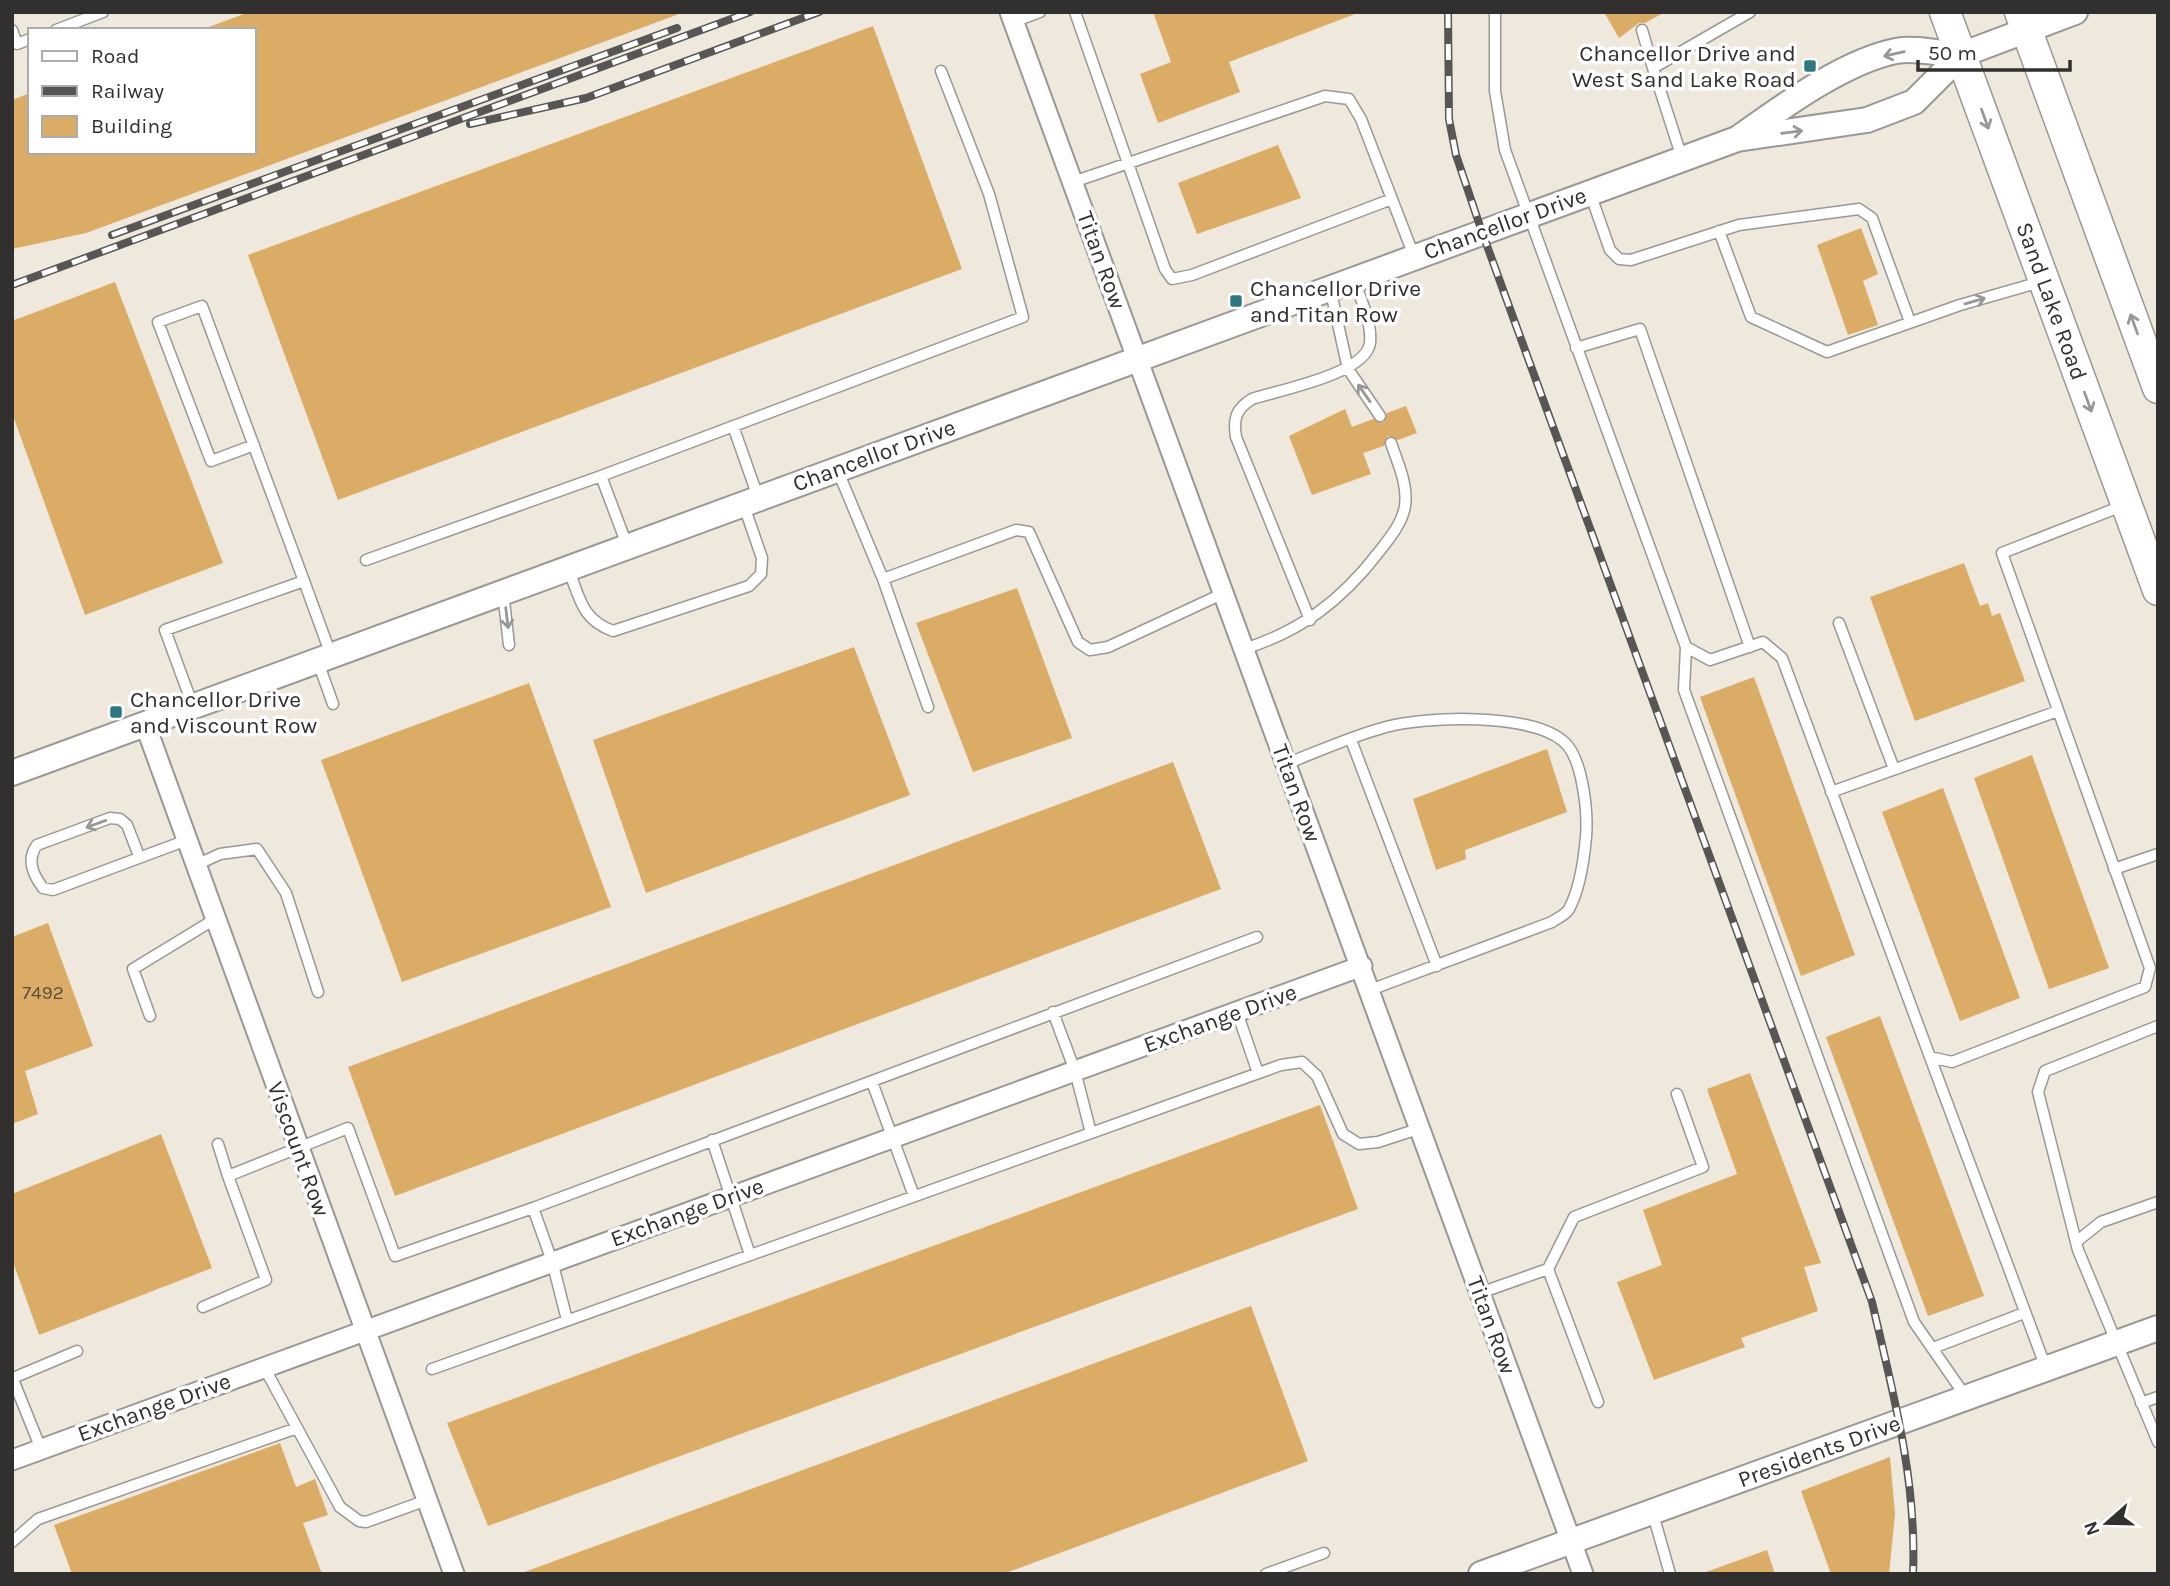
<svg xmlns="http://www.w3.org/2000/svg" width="2170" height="1586" font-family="Karla,sans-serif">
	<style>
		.built { fill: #efe8dd; fill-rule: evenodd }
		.building { fill: #dbac65 }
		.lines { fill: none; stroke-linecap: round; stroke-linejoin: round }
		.service-casing { stroke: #9a9894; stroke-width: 13 }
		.minor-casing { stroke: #9a9894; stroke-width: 23 }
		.tertiary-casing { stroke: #9a9894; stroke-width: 28 }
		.primary-casing { stroke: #9a9894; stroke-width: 33 }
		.service { stroke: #fff; stroke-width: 10 }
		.minor { stroke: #fff; stroke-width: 19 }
		.tertiary { stroke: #fff; stroke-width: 24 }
		.primary { stroke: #fff; stroke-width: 30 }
		.rail-casing { stroke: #585654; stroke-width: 8 }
		.rail { stroke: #fff; stroke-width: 5; stroke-dasharray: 16; stroke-linecap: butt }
		.oneway { stroke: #989897 }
		.poi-dot { fill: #2f7781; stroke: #fff; stroke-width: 2.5 }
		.labels { text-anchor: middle; stroke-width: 7; stroke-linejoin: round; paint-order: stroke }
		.number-label { font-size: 19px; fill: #5c4f3c }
		.poi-label { font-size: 23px; fill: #32302f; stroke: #fff; text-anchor: start }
		.street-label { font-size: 23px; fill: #32302f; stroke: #fff }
	</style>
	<rect width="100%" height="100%" fill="#f6f3ef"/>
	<path class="built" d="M12 12H2158V1574H12ZM30 30H254V152H30Z"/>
	<path class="building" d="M249 12H679V14L86 233 12 249V100L30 93V152H254V30L206 28Z
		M1153 12H1355V14L1229 62 1240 92 1158 123 1140 74 1171 62Z
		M1604 12H1665L1645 23H1639L1619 38Z
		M873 26 962 269 338 500 248 255Z
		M1278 145 1301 198 1197 234 1178 183Z
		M1861 228 1878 274 1863 281 1878 325 1848 335 1817 245Z
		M115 282 223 563 85 615 12 413V321Z
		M1406 406 1417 433 1398 440 1388 436 1384 446 1363 453 1371 474 1312 495 1289 436 1345 409 1352 427 1373 419 1384 422 1387 413Z
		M1964 563 1980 606 1988 603 1992 616 2000 613 2025 681 1915 721 1870 597Z
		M1017 588 1072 738 973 772 916 623Z
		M854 647 910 795 646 893 593 740Z
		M1754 677 1855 955 1801 976 1700 697Z
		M529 683 611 907 402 982 321 760Z
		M1547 749 1567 812 1465 850 1466 859 1436 870 1413 799Z
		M2032 755 2109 968 2049 989 1974 778Z
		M1173 762 1221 889 395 1196 348 1067Z
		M1943 788 2020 998 1960 1021 1882 812Z
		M48 923 93 1046 25 1071 38 1114 12 1124V937Z
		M1880 1016 1984 1296 1928 1316 1826 1037Z
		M1750 1073 1821 1263 1804 1267 1818 1311 1741 1338 1745 1347 1654 1380 1617 1282 1662 1265 1643 1210 1737 1174 1707 1089Z
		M1320 1105 1358 1209 488 1526 447 1423Z
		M161 1134 212 1268 39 1335 12 1259V1194Z
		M1251 1306 1308 1461 1003 1574H519Z
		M280 1443 296 1487 315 1479 328 1515 303 1523 322 1574H72L54 1525Z
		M1890 1457 1895 1514 1889 1574H1831L1801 1491Z
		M1767 1550 1775 1574H1707L1706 1572Z"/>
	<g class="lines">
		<g class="service-casing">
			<path id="service" d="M1075 12 1165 269 1172 279 1192 275 1392 199
				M1495 12V91L1505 150 1686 647 1710 660 1763 642 1782 658 1930 1057 1952 1062 2145 987 2150 968 2002 553 2122 506
				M1013 22 1040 12
				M12 30 17 44 30 39
				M56 30 103 12
				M1642 30 1653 68
				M1682 158 1653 68 1750 12
				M1073 182 1325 96 1349 99 1361 119 1414 256
				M1590 193 1610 250 1619 259 1631 260 1739 225 1859 209 1872 218 1910 322
				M1719 231 1751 317 1827 352 1960 305 2040 282
				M1330 288 1348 369 1380 416
				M1576 348 1640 329 1750 647
				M733 426 758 497
				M254 445 211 461 158 322 202 306 304 581
				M837 469 883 579 928 707
				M627 545 601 476 1023 317 989 194 941 71
				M366 560 601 476
				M568 568C580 598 581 619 613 631L749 586 761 574 762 558 744 506
				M883 579 1016 530 1029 532 1078 642 1090 650 1108 647 1224 593
				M503 592 509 645
				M1310 620 1236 437C1233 418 1236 409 1252 399 1279 390 1366 374 1370 343 1372 322 1361 300 1354 280
				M1839 623 1894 769
				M1686 647 1684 690 1914 1322 1966 1397
				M1244 649C1301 631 1342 600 1378 553 1389 539 1402 524 1405 506 1408 484 1398 464 1391 443
				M318 662 333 704
				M193 706 165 630 304 581 331 655
				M1351 740 1437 966
				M1286 764C1319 751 1352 736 1386 727 1426 716 1530 713 1563 741 1583 757 1588 813 1586 837 1584 859 1580 889 1569 909 1566 915 1557 918 1552 922L1370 990
				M1831 792 2058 711
				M139 856 127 825 120 819 110 818 37 845C26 860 33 875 43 888L53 890 187 840
				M196 865 220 854 257 849 286 893 318 992
				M2114 869 2158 854
				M1053 1012 1075 1071 1091 1133
				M1237 1012 1258 1073
				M150 1016 133 969 215 919
				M2158 1026 2045 1071 2038 1092 2078 1250 2158 1442
				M1930 1057 2046 1368
				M872 1082 914 1196
				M712 1140 750 1255
				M218 1144 228 1176
				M533 1208 552 1261 567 1320
				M2076 1242 2101 1222 2158 1202
				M1548 1269 1598 1402
				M1480 1293 1548 1269 1574 1217 1703 1167 1677 1094
				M203 1307 266 1280 228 1176 348 1128 395 1256 533 1208 1257 937
				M1933 1348 2024 1313
				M264 1367 340 1507 359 1521 366 1522 427 1500
				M432 1369 1281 1065 1302 1062 1317 1076 1343 1134 1359 1144 1378 1142 1421 1128
				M12 1377 41 1449
				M13 1378 77 1351
				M2141 1403 2158 1397
				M1653 1514 1670 1574
				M12 1542 38 1519 297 1428
				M1266 1574 1324 1553"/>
		</g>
		<g class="minor-casing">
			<path id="minor" d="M1010 12 1583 1574
				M145 724 454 1574
				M12 1460 1362 966"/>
		</g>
		<g class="tertiary-casing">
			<path id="tertiary" d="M1740 137C1782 107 1845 61 1896 51 1915 47 1942 54 1961 55
				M12 773 1737 139 1867 120 1914 102 1961 55 2075 12
				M1481 1574 2158 1328"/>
		</g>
		<g class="primary-casing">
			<path id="primary" d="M1945 12 2158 590
				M2020 12 2158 388"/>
		</g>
		<use href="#service" class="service"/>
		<use href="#minor" class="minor"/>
		<use href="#tertiary" class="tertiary"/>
		<use href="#primary" class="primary"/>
		<g class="rail-casing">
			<path id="rail" d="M1448 12 1449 119 1456 155 1482 232 1872 1302C1893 1393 1917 1480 1913 1574
				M470 124 586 98 819 12
				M112 235 677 28
				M12 285 750 12"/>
		</g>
		<use href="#rail" class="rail"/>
	</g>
	<defs><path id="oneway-shaft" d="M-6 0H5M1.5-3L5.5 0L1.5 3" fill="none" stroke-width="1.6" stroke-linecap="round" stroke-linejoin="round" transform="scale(1.75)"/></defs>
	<g class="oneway">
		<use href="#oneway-shaft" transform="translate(1894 54) rotate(167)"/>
		<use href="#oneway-shaft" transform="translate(1985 119) rotate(70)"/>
		<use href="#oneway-shaft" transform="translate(1792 132) rotate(-7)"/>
		<use href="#oneway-shaft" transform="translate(1975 301) rotate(-16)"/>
		<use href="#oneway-shaft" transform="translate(2134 324) rotate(-110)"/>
		<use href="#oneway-shaft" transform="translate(1364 393) rotate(-125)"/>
		<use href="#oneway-shaft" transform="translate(2088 402) rotate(70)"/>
		<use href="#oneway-shaft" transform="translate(507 618) rotate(83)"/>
		<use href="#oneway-shaft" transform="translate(96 824) rotate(160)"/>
	</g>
	<g class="poi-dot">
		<rect x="1803" y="59" width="14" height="14" rx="3.5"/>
		<rect x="1229" y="294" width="14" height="14" rx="3.5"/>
		<rect x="109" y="705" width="14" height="14" rx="3.5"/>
	</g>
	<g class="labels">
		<g class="number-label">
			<text x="43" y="999">7492</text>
		</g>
		<g class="poi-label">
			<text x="1796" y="61" text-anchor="end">Chancellor Drive and<tspan x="1796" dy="26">West Sand Lake Road</tspan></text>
			<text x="1250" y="296">Chancellor Drive<tspan x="1250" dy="26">and Titan Row</tspan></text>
			<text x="130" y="707">Chancellor Drive<tspan x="130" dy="26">and Viscount Row</tspan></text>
		</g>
		<g class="street-label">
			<text transform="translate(1505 223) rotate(-20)" y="8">Chancellor Drive</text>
			<text transform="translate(1102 260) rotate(70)" y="8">Titan Row</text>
			<text transform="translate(2052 301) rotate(70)" y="8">Sand Lake Road</text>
			<text transform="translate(874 455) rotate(-20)" y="8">Chancellor Drive</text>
			<text transform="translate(1297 793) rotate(70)" y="8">Titan Row</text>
			<text transform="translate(1220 1018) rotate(-20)" y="8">Exchange Drive</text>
			<text transform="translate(299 1149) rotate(70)" y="8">Viscount Row</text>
			<text transform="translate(687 1212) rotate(-20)" y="8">Exchange Drive</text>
			<text transform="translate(1492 1325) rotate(70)" y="8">Titan Row</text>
			<text transform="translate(154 1407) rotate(-20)" y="8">Exchange Drive</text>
			<text transform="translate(1819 1451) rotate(-20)" y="8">Presidents Drive</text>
		</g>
	</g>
	<rect width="2170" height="1586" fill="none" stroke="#32302f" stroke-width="28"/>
	<rect x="28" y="28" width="228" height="126" fill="#ffffff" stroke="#adacac" stroke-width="2"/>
	<rect x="42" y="51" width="35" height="10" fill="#ffffff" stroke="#adacac" stroke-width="2"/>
	<text x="91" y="63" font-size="21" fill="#32302f">Road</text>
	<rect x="42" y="86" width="35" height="10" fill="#585654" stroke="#adacac" stroke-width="2"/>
	<text x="91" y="98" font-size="21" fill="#32302f">Railway</text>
	<rect x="42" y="116" width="35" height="21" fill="#dbac65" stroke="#adacac" stroke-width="2"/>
	<text x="91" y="133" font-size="21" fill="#32302f">Building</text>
	<g transform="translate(2107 1523) rotate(250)" stroke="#ffffff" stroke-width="5" paint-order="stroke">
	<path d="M0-5L12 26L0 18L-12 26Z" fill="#32302f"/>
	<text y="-10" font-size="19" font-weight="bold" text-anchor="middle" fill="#32302f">N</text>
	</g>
	<path d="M1918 60v10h152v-10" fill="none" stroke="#32302f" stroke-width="3.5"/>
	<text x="1928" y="60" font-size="21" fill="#32302f" stroke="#ffffff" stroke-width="5" paint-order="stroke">50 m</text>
</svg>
